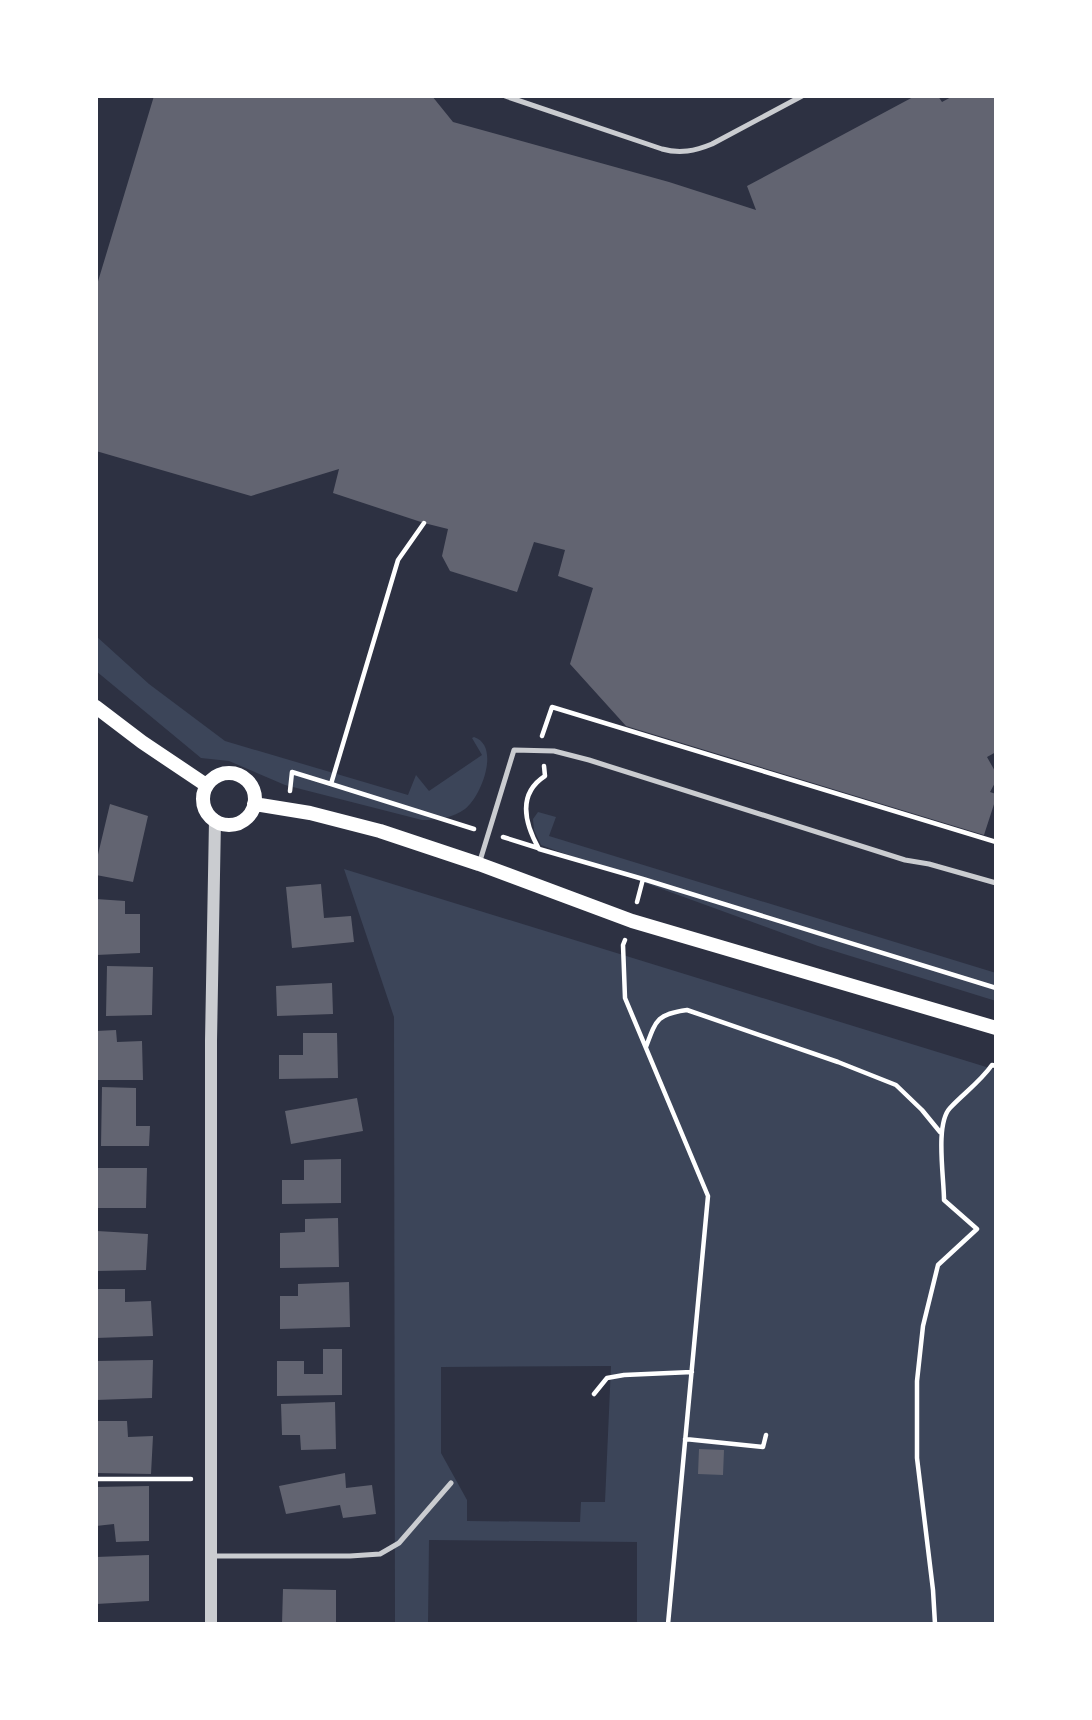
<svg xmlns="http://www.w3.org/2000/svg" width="1092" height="1720" font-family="Inter,sans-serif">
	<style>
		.green { fill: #3c4559; fill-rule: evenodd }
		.building { fill: #626471 }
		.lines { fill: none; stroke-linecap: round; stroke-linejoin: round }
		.path { stroke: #fff; stroke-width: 4.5 }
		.service { stroke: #caccd0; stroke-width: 5 }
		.tertiary { stroke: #caccd0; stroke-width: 12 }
		.secondary { stroke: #fff; stroke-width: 14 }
	</style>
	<rect width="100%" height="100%" fill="#2d3142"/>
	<path class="green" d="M96 636 149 684 225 741 408 795 416 775 429 791 482 755 472 738 474 737C501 746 481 797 465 809 453 818 436 820 422 820L285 785 229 761 201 758 96 671Z
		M538 812 556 817 549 836 996 973V1001L818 946 541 845 534 830 533 819Z
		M344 869 996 1070V1624H637V1542L429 1540 428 1624H395L394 1017ZM611 1366 605 1502H581L580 1522 467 1521V1500L441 1453V1367Z"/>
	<path class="building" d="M154 96H432L453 122 669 182 756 210 747 186 915 96H938L942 102 953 96H996V752L987 757 996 773V781L990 792 996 794V798L984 835 626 726 570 664 593 588 558 576 565 550 534 542 517 592 450 571 442 556 448 529 424 523 333 493 339 469 251 496 96 451V288Z
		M110 804 148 816 133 882 96 875V863Z
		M321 884 324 918 351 916 354 942 292 948 286 887Z
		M96 899 125 901V914H140V953L96 955Z
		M107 966 153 967 152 1015 106 1016Z
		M332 983 333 1014 277 1016 276 986Z
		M116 1030 117 1042 142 1041 143 1080H96V1031Z
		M303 1033H337L338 1078 279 1079V1055H303Z
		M102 1087 136 1088V1126H150L149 1146H101Z
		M357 1098 363 1131 291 1144 285 1111Z
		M341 1159V1203L282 1204V1180H304V1160Z
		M96 1168H147L146 1208H96Z
		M338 1218 339 1267 280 1268V1233L305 1232V1219Z
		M97 1231 148 1234 146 1270 96 1271Z
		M349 1282 350 1327 280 1329V1296H298V1284Z
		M96 1289H125V1302L151 1301 153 1336 96 1338Z
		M323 1349H342V1395L277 1396V1361H304V1374H323Z
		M153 1360 152 1398 96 1400V1361Z
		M335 1402 336 1449 301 1450 300 1435H282L281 1404Z
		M96 1421H127L128 1437 153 1436 151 1474 96 1473Z
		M699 1449 724 1450 723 1475 698 1474Z
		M345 1473 346 1488 372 1485 376 1514 343 1518 340 1505 286 1514 279 1486Z
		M149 1486V1541L116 1542 114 1524 96 1526V1487Z
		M149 1555V1601L96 1604V1557Z
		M283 1589 336 1590V1624H282Z"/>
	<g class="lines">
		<path class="path" d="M424 523 398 560 331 784 474 829
			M542 736 552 707 996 842
			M544 766 545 776C517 794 525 824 539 849L643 879 637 902
			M290 791 292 772 331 784
			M503 837 538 848
			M643 879 996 988
			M625 940 623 945 625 998 708 1196 668 1624
			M646 1047C656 1020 657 1014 687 1010L838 1062 896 1085 922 1110 940 1132
			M594 1394 607 1378 624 1375 692 1372
			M685 1439 763 1447 766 1435
			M96 1479H191
			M935 1624 933 1590 917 1458V1381L923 1326 938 1265 977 1229 944 1200C944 1177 935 1124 950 1108 964 1093 980 1082 992 1065L996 1066"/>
		<path class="service" d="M505 96 662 149C680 154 695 151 712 144L802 96
			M479 864 514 750 554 751 589 760 905 860 929 864 996 883
			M212 1556H350L380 1554 399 1543 451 1483"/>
		<path class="tertiary" d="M211 1624V1041L215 820"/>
		<path class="secondary" d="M96 707 142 742 206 785
			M203 799a26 26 0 1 1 52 0a26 26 0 1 1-52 0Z
			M254 804 310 813 380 831 479 864 632 921 996 1028"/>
	</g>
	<rect width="1092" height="1720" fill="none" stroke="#ffffff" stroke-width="196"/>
</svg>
